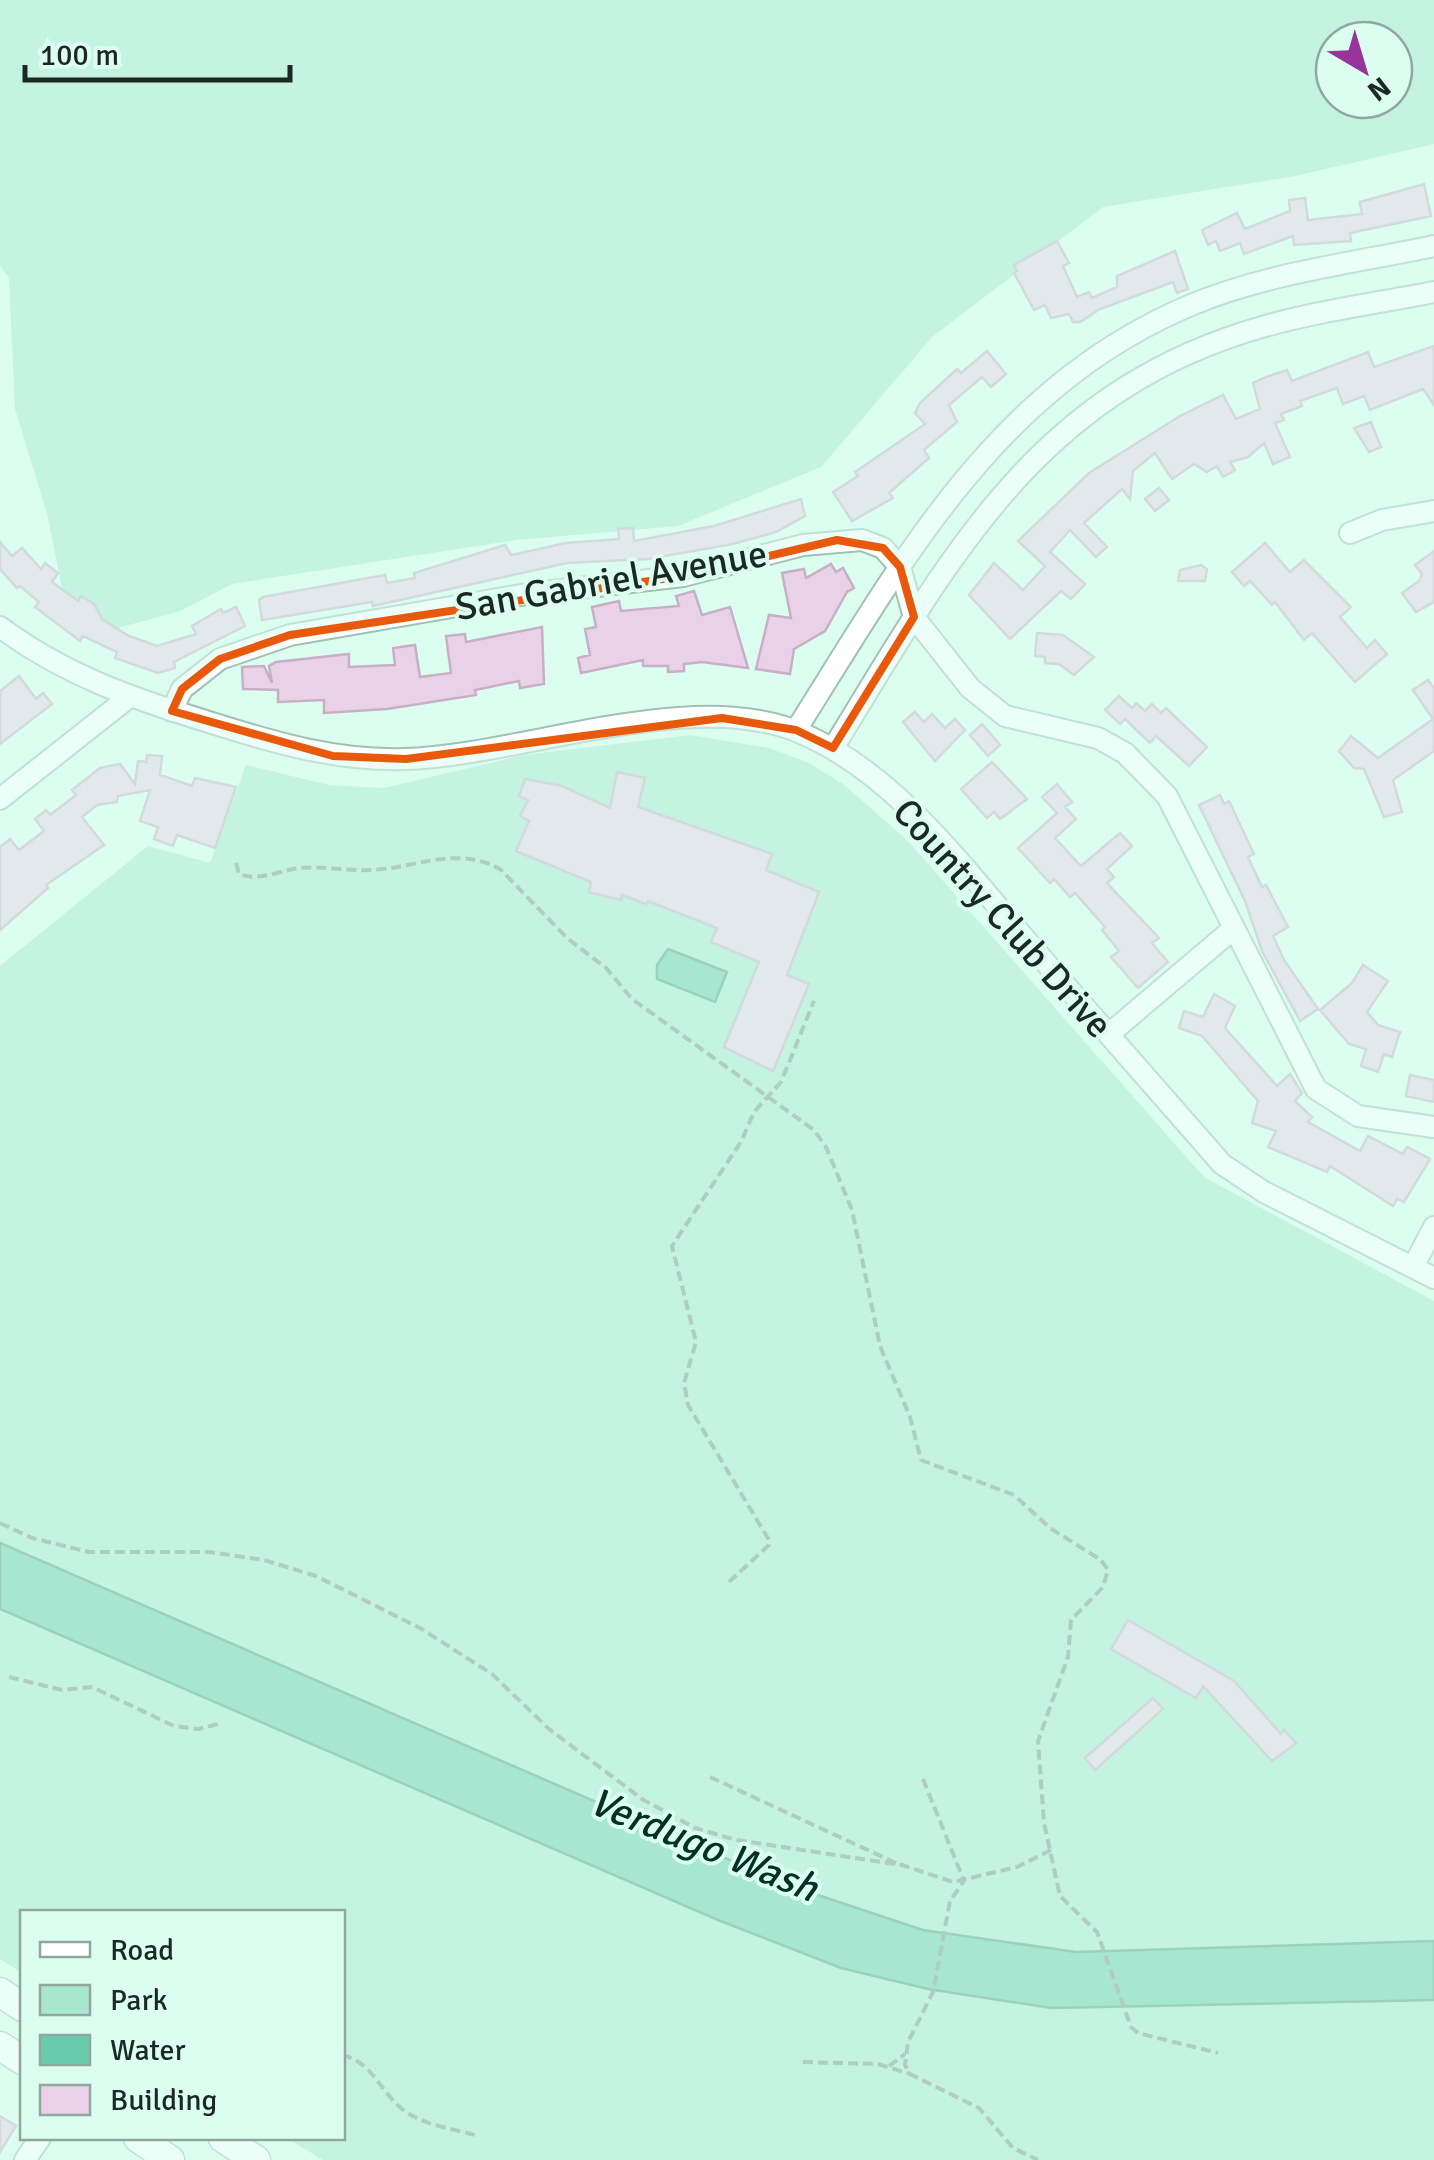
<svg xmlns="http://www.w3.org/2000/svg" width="1434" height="2160" font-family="Signika,sans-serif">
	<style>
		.green { fill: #a8e6d0; fill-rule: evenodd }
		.water { fill: #68ccac; stroke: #519b83; stroke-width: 2.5 }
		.building { fill: #e9d1e8; stroke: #c7b0c6; stroke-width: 2.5 }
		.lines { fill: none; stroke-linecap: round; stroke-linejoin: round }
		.minor-casing { stroke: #a0c2b5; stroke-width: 24 }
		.major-casing { stroke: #a0c2b5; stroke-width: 31 }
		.path { stroke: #7b938a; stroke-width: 4; stroke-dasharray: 10 5; stroke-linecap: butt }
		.minor { stroke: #fff; stroke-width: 20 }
		.major { stroke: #fff; stroke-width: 28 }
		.marked { fill: none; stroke: #e8590c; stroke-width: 8; stroke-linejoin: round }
		.labels { text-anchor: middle; stroke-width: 8; stroke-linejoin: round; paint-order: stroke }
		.street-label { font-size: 38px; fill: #1b2824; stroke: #dbfef1 }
		.water-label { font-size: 40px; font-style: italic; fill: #023225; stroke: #dbfef1 }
	</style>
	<rect width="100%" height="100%" fill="#dbfef1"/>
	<path class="green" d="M0 0H1434V144L1295 176 1103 207 932 337 821 467 678 526 516 540 232 584 180 611 114 629 65 604 47 513 15 409 9 278 0 266ZM1334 40H1394V100H1334Z
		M690 735 769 748 809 763 843 784 907 840 1204 1177 1434 1301V2160H323L287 2138H342V1912H22V1973L0 1959V966L148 846 210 863 246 765 329 785 384 788 524 755Z"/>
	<path class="water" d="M668 949 727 972 715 1002 657 979V965Z
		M0 1543 785 1884 923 1930 1076 1952 1434 1941V2000L1051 2008 928 1989 841 1968 718 1920 0 1609Z"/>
	<path class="building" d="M1424 184 1431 216 1350 233 1351 241 1294 245 1293 236 1244 254 1240 243 1220 251 1216 241 1208 245 1202 230 1237 213 1245 229 1290 211 1289 200 1305 198 1308 220 1362 214 1360 202Z
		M1057 241 1069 263 1063 266 1077 297 1089 292 1092 298 1117 287V276L1175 251 1188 289 1177 293 1173 282 1100 309 1080 322H1073L1069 314 1051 318 1045 305 1034 310 1014 273 1017 271 1014 265Z
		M1434 346V405L1423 389 1370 410 1364 396 1343 404 1337 388 1300 401 1302 406 1281 414 1284 420 1275 423 1290 457 1273 464 1264 443 1248 457 1230 462 1235 470 1223 477 1217 466 1207 472 1194 464 1172 479 1155 453 1133 471 1130 499 1122 489 1084 523 1107 547 1096 557 1070 530 1050 552 1085 584 1071 599 1061 591 1010 639 969 595 994 563 1023 590 1045 566 1018 541 1089 473 1180 416 1223 395 1236 419 1260 409 1253 383 1266 377 1287 370 1292 381 1368 352 1374 367Z
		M987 351 1006 374 991 387 982 377 949 405 957 422 924 450 929 458 889 493 893 498 852 521 833 492 858 476 855 472 925 424 915 413 920 403 957 369 961 373Z
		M1371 422 1381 447 1369 452 1354 428Z
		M1159 488 1169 500 1155 511 1145 499Z
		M801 499 805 516 776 532 733 544 648 559 567 563 373 606 372 602 262 620 259 600 263 597 385 575 387 583 415 578 414 573 505 545 511 555 566 543 619 539 618 529 633 528 634 541 714 526Z
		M0 542 12 556 22 548 41 569 45 563 58 573 52 582 78 601 81 596 94 604 102 619 129 636 157 646 196 634 192 626 221 609 223 613 236 607 245 626 174 662 175 668 158 673 115 658 117 652 83 636 80 641 35 607 39 602 20 586 17 588 0 569Z
		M1265 543 1290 572 1304 560 1351 607 1340 617 1367 648 1375 640 1387 654 1355 682 1312 633 1304 640 1275 602 1272 605 1250 581 1244 586 1232 572Z
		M1434 551V602L1416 612 1402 593 1419 581 1422 574 1415 565Z
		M831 564 836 572 843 568 854 588 847 592 825 631 794 649 790 674 756 669 769 615 791 618 782 573 804 569 806 578Z
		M1201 565 1207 569 1205 581H1178L1180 570Z
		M694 591 702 615 730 607 748 668 702 662 684 664V671L668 672V666H643V660L581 673 578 658 590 655 585 629 596 627 592 607 619 601 621 611 679 606 676 596Z
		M542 627 544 684 520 688 519 681 475 690 476 695 387 709 324 713V700L278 702V690L243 689 242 667 264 666 272 683 269 666 276 662 349 654V667L395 665 393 648 415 645 420 677 451 673 446 636 465 634 466 642Z
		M1037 633 1063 635 1094 657 1074 675 1059 664 1045 663V657L1035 656Z
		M19 676 36 699 43 693 52 704 0 744V691Z
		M1428 680 1434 688V751L1393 780 1402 812 1384 817 1364 769 1354 768 1339 751 1351 736 1378 758 1433 719 1413 690Z
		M1119 696 1132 708 1136 703 1145 711 1152 704 1161 713 1166 708 1207 747 1189 766 1156 736 1150 743 1125 719 1120 724 1105 710Z
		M915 712 924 722 932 714 945 728 955 719 965 730 935 761 903 722Z
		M982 724 1000 745 988 756 970 735Z
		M147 755 162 756 160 775 192 786 195 778 236 787 215 848 177 835 173 846 154 839 158 827 140 821 150 790 118 796 117 802 97 805 82 817 104 845 46 885 48 888 0 930V847L10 839 19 850 44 831 35 819 46 810 50 815 76 795 72 790 100 768 120 764 135 784 138 761 146 762Z
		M992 762 1027 799 1000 819 994 812 987 818 961 789Z
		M617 772 645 778 638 807 772 854 766 870 819 892 787 975 809 984 773 1071 724 1047 759 962 711 942 717 928 648 901 646 904 622 895 621 900 589 892 591 882 516 851 529 821 520 816 528 800 519 796 525 779 562 786 610 808Z
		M1057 784 1072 802 1065 807 1076 819 1055 838 1081 866 1120 833 1132 846 1107 869 1114 877 1107 883 1159 938 1152 943 1168 962 1138 988 1111 957 1119 951 1102 930 1105 927 1075 893 1070 897 1054 879 1050 883 1018 848 1057 813 1042 797Z
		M1220 795 1224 804 1229 801 1254 854 1248 857 1262 887 1266 885 1288 927 1273 936 1284 960 1318 1009 1300 1021 1262 951 1245 901 1199 805Z
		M1363 965 1388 981 1367 1012 1378 1025 1400 1032 1392 1057 1384 1054 1378 1072 1361 1066 1366 1049 1349 1044 1320 1010 1352 983Z
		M1214 994 1235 1006 1225 1028 1277 1086 1290 1074 1302 1093 1295 1101 1312 1117 1308 1122 1360 1151 1368 1136 1403 1154 1407 1147 1430 1159 1404 1202 1397 1199 1393 1206 1330 1166 1327 1172 1268 1147 1276 1131 1252 1123 1258 1101 1202 1036 1179 1028 1184 1011 1203 1017Z
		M1410 1075 1434 1080V1102L1406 1096Z
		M1128 1620 1234 1681 1281 1734 1284 1730 1296 1743 1272 1761 1203 1686 1196 1698 1111 1649Z
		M1153 1698 1163 1709 1095 1770 1085 1758Z
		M0 2116 16 2126 0 2152Z"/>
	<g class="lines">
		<g class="minor-casing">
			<path id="minor" d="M1350 533 1382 520 1434 511
				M0 627C66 676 134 699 212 723 275 743 337 761 404 759 520 756 692 686 801 733 897 774 966 871 1032 947 1096 1020 1159 1092 1222 1164L1264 1192 1434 1278
				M172 711 182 689 220 659 290 635 527 594 683 576 803 545 862 540 883 548 900 567 914 617 970 688 1005 716 1098 738 1125 753 1167 796 1316 1089 1358 1116 1434 1127
				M796 730C904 559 995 388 1191 305 1267 273 1354 263 1434 246
				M833 748C948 562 1034 392 1262 327 1318 311 1377 303 1434 292
				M0 799 128 698
				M1109 1034 1233 929
				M1413 1267 1434 1227
				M25 2160 40 2138"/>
		</g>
		<g class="major-casing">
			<path id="major" d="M0 1992 22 2007
				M0 2046 22 2060
				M138 2138 170 2160
				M223 2138 256 2160"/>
		</g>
		<path class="path" d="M236 863 239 874C259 882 280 870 300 868 324 866 347 871 371 870 417 868 456 845 500 869L567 938 606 968 632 999 814 1130 826 1147 852 1210 880 1346 910 1417 921 1460 1014 1495 1050 1528 1101 1560 1108 1570 1103 1587 1071 1620 1068 1657 1038 1741 1044 1823 1060 1896 1097 1932 1131 2027 1138 2033 1218 2053
			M0 1523 32 1538 89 1552H209L264 1560 316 1576 420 1628 492 1674 549 1729 642 1799 695 1828 736 1840 902 1865 953 1882 1017 1867 1051 1850
			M729 1582 769 1545V1540L688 1405 684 1383 696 1342 672 1246 741 1142 754 1112 781 1082 814 1001
			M9 1677 62 1690 92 1687 174 1726 198 1729 222 1723
			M710 1777 900 1865
			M923 1779 964 1881 950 1901 933 1992 908 2042 905 2065 910 2074 979 2108 1013 2148 1038 2160
			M342 2055C374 2062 380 2094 406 2112 425 2125 453 2129 475 2135
			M803 2062 878 2064 910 2074
			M889 2066 905 2054"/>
		<use href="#minor" class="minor"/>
		<use href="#major" class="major"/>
	</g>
	<path d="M0 0H1434V2160H0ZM837 540 883 548 900 567 914 617 833 748 796 730 722 718 406 759 333 756 172 711 182 689 220 659 290 635 683 576Z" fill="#dbfef1" fill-opacity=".55" fill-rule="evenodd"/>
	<path class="marked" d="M837 540 883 548 900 567 914 617 833 748 796 730 722 718 406 759 333 756 172 711 182 689 220 659 290 635 683 576Z"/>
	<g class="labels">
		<g class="street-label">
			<text transform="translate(611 580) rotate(-10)" y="13">San Gabriel Avenue</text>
			<text transform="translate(1003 918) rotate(48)" y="13">Country Club Drive</text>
		</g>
		<g class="water-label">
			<text transform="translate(704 1844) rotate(22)" y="14">Verdugo Wash</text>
		</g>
	</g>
	<rect x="20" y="1910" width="325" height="230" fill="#dbfef1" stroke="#8ea89f" stroke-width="2.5"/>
	<rect x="40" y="1942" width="50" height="15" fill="#ffffff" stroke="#8ea89f" stroke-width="2.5"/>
	<text x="110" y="1960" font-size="30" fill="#1b2824">Road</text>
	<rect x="40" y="1985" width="50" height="30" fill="#a8e6d0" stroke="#8ea89f" stroke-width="2.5"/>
	<text x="110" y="2010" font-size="30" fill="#1b2824">Park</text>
	<rect x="40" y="2035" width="50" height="30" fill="#68ccac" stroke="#8ea89f" stroke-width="2.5"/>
	<text x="110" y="2060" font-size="30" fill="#1b2824">Water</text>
	<rect x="40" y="2085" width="50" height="30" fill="#e9d1e8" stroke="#8ea89f" stroke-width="2.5"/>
	<text x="110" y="2110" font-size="30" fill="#1b2824">Building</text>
	<g transform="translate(1364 70) rotate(142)"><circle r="48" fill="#dbfef1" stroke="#8ea89f" stroke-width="2.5"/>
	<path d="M0-8L18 38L0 25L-18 38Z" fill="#98349a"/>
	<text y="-15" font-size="28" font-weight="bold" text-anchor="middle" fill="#1b2824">N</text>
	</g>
	<path d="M25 65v15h265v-15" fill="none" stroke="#1b2824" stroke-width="5"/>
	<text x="40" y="65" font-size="30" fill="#1b2824" stroke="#dbfef1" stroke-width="8" paint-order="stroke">100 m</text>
</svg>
